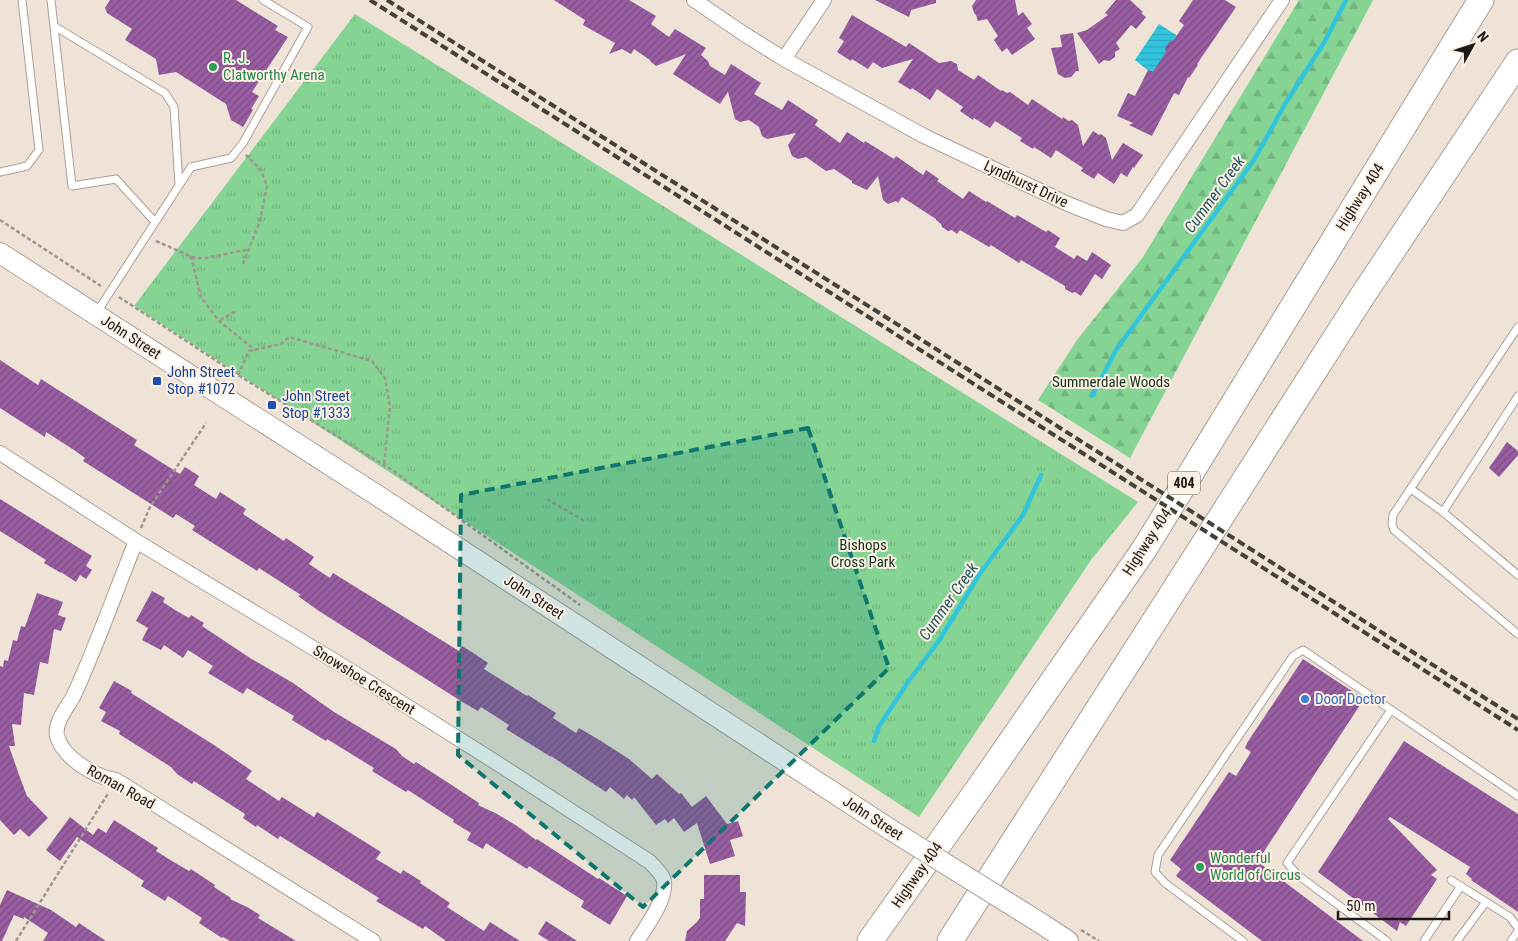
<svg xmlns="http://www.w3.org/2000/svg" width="1518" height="941" font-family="'Roboto Condensed',sans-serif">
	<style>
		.forest { fill: url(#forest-firs) }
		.park { fill: url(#park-tufts) }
		.water { fill: url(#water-rules) }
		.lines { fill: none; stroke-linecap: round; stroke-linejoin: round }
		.stream { stroke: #32c4dd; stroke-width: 4.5 }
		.building { fill: url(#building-hatch) }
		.service-casing { stroke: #aa9e94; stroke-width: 9 }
		.minor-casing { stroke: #aa9e94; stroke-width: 16 }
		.secondary-casing { stroke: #aa9e94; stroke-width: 22 }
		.motorway-casing { stroke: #aa9e94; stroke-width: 27 }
		.path { stroke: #9f968e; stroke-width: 2.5; stroke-dasharray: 4 2.5; stroke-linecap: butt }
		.service { stroke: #fff; stroke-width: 7 }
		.minor { stroke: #fff; stroke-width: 14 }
		.secondary { stroke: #fff; stroke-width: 20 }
		.motorway { stroke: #fff; stroke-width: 25 }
		.rail { stroke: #45403a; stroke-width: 4; stroke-dasharray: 8 4; stroke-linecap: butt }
		.secondary-bridge-casing { stroke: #aa9e94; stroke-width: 22; stroke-linecap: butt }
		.secondary-bridge { stroke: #fff; stroke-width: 20 }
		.marked { fill: #0f766e; fill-opacity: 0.2; stroke: #0f766e; stroke-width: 4; stroke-dasharray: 10 6; stroke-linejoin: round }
		.leisure-dot { fill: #2e9e5b; stroke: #fdf0e5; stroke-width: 2 }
		.transit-dot { fill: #1a4fb4; stroke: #fdf0e5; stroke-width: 2 }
		.shop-dot { fill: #3f7fe0; stroke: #fdf0e5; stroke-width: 2 }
		.labels { text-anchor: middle; stroke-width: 4; stroke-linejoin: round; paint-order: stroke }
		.shield { fill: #fdf0e5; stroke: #605a53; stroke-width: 1 }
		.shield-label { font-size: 14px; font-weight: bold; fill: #1d1915 }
		.leisure-label { font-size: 15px; fill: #27864d; stroke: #fdf0e5; text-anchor: start }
		.street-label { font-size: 15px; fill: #1d1915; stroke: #fdf0e5 }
		.transit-label { font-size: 15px; fill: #164399; stroke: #fdf0e5; text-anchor: start }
		.park-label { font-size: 15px; fill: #13341b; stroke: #fdf0e5 }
		.shop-label { font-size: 15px; fill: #366cbe; stroke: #fdf0e5; text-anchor: start }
		.water-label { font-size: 16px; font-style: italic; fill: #1b5560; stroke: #fdf0e5 }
	</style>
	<defs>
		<pattern id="forest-firs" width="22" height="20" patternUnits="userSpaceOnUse" patternTransform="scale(1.25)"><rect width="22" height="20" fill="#85d494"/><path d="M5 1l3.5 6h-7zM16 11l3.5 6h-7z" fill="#72b57f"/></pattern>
		<pattern id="park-tufts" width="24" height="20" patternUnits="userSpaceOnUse" patternTransform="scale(1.25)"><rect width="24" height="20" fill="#85d494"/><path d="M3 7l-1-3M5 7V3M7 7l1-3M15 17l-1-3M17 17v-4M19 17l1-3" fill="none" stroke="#72b57f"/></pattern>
		<pattern id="water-rules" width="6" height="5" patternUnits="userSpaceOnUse" patternTransform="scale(1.25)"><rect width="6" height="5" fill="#32c4dd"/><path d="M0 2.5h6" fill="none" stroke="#2ca8bd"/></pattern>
		<pattern id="building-hatch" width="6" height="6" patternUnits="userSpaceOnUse" patternTransform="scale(1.25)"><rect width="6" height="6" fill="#995da2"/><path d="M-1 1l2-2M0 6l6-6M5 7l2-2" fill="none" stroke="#7c4c83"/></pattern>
	</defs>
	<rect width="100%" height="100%" fill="#efe3d8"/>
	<path class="forest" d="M1299 0H1373L1130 458 1038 400 1077 340 1143 257Z"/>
	<path class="park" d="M355 14 1138 502 1091 560 919 817 134 306Z"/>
	<path class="water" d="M1159 24 1181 38 1155 76 1135 60Z"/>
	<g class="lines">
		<path class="stream" d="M1092 396 1116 350 1254 160 1285 104 1325 41 1346 0
			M874 741 878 728 908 682 940 639 979 575 1023 515 1041 475"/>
	</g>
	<path class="building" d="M110 0H236L278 26 275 30 288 37 252 92 259 96 251 109 253 110 243 127 231 120 226 104 176 72 159 75 156 59 125 40 132 29 107 13 105 8Z
		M554 0H629L656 16 651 24 669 37 675 29 706 48 701 55 708 61 710 66 725 75 731 64 761 83 754 94 782 110 788 100 818 120 815 125 840 143 847 132 864 143 865 141 894 159 896 156 923 175 926 170 939 179 937 181 963 199 969 191 986 202 987 201 1015 218 1017 215 1046 232 1048 230 1060 238 1055 247 1074 259 1077 255 1087 261 1092 252 1111 265 1102 279 1095 274 1081 296 1075 292 1072 293 1065 289V286L1021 260 1019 263 991 245 989 247 960 230 957 234 952 230 948 231 942 227 941 224 936 220V219L902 197 898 203 896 201 888 204 883 200 878 176 867 190 852 183V181L834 169 826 171 806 157 798 159 792 156 788 145 796 133 767 139 762 136 759 127 749 120 740 122 735 119 728 92 720 104 673 74 686 54 656 66 651 62 650 60 634 49 631 54 622 49 609 54 615 43 583 25 585 20Z
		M875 0H936V3L911 10 909 17Z
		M976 0H1015L1018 16 1023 12 1032 24 1027 28 1035 39 1012 55 1007 48 1002 52 994 40 998 36 987 19 978 21 976 15 974 13 972 6Z
		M1116 0H1130L1143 12 1141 13 1146 17 1136 29 1131 25 1116 43 1120 49 1115 52V57L1109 61 1104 60 1099 64 1077 33 1087 30 1108 15 1105 13Z
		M1193 0H1225L1236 7 1197 64 1198 65 1189 78 1188 77 1179 95 1174 93 1152 136 1129 125 1133 123 1117 116 1128 93 1135 96 1148 70 1153 72 1166 52 1165 48 1169 42 1173 41 1184 25 1179 21Z
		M852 15 906 47 909 43 939 63 951 61 957 64 958 70 974 80 978 75 1001 91 1002 90 1007 93 1010 92 1028 105 1032 99 1062 119 1063 117 1069 121 1072 120 1078 125 1083 146 1093 131 1099 135 1101 134 1106 138 1112 160 1123 143 1143 155 1134 168 1133 167 1127 177 1121 173 1114 184 1098 173 1094 179 1081 171 1083 168 1056 150 1051 158 1034 147 1033 149 1020 141 1022 138 995 121 990 128 974 118 973 120 960 111 963 107 937 89 930 100 912 88 911 90 898 82 913 59 882 68 873 62 868 69 852 59 851 61 837 52 844 41 839 38Z
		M1073 33 1079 71H1076L1071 77 1065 78 1058 74 1051 48 1062 47 1060 35Z
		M0 360 38 385 41 379 55 388 137 440 134 445 180 474 185 467 199 476 194 485 216 499 220 492 246 509 243 514 284 541 286 538 314 557 309 564 330 578 333 573 459 651 462 646 475 654 488 663 484 669 527 696 528 695 556 713 553 718 576 733 579 728 601 741 629 759 652 779 657 774 679 794 681 793 692 807 706 796 727 824 738 821 743 836 730 840 735 856 710 864 697 823 684 832 674 818 668 823 665 819 656 825 634 797 632 800 627 795 624 799 610 787 606 792 551 756V757L506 729 509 725 481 707 478 711 464 703 319 611 298 596 301 595 259 568 257 571 192 530 195 526 176 514 173 518 83 461 85 458 74 450 46 432 45 437 0 408Z
		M1507 442 1518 451V455L1499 477 1489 468Z
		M0 499 92 556 86 566 92 570 86 579 80 575 76 582 61 572V573L44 563 46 560 0 531Z
		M152 591 165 598 163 602 175 610 189 618 191 615 199 620 204 623 202 626 250 658 293 683 334 712 396 749 402 756 414 764 416 762 447 782 479 803 478 805 497 814 517 826 536 840 537 839 598 879 599 878 627 896 610 925 581 907 584 901 529 866 527 869 486 843 483 849 467 840 471 833 453 822 454 820 408 790 406 792 372 771 374 768 327 739 326 741 292 720 294 716 247 688 243 694 208 673 213 666 188 650 183 658 164 645 161 650 142 640 148 628 136 621Z
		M37 593 63 602 58 615 66 618 61 631 54 629 48 664 40 662 34 695 24 693 21 725 12 724 15 746H9L19 775 27 796 48 818 29 837 20 829 14 835 0 820V666L3 667 4 660 8 661 13 640 17 641 21 626 25 627Z
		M1303 659 1364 699 1261 856 1262 865 1363 941H1262L1176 876 1181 869 1170 860 1229 772 1236 776 1251 752 1245 748 1247 743Z
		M114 681 132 691 131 693 214 745 252 771 246 779 279 801 282 797 314 817 317 812 381 852 376 859 401 874 403 870 421 881 420 883 450 903 447 907 484 931 490 922 520 941H446L425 926 423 929 376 901 379 898 293 844 280 836 278 839 257 825 256 827 243 818 245 814 194 781 192 784 177 774 171 767 119 734 120 731 101 721 106 712 99 708Z
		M1404 741 1518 814V912L1471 880 1472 879 1466 874 1470 867 1390 817 1388 819 1437 870 1431 875 1437 879 1406 926 1400 922 1397 931 1318 872Z
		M70 817 93 835 98 828 106 833 114 820 158 848 156 851 172 861 189 871 191 869 215 885 214 887 231 898 230 899 249 908 260 915 258 918 296 941H230L223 937 222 938 199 923 202 918 168 896 165 901 141 886 144 881 77 837 60 861 46 850Z
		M704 875H740V892H746L745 926 737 923 725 941H685L687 931 697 922 700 918V899H704Z
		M7 890 51 910 76 927 79 923 106 941H43L48 933 24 917V919L14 915 2 941H0V905Z
		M546 921 577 941H549L538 934Z"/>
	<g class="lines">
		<g class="service-casing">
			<path id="service" d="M51 0 72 186 116 179 155 222
				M54 26 165 93 174 107 179 185
				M0 172 27 166 39 150 22 0
				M97 312 191 167 231 158 243 143 308 27 263 0
				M1518 327 1393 515 1392 524 1394 530 1518 634
				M1411 489 1443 512 1518 396
				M1443 512 1518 575
				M1451 880 1510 917 1518 928
				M1243 941 1165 883 1155 872 1158 855 1293 656 1303 650 1518 796
				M1387 941 1299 876 1287 863 1391 710
				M1424 941 1461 886
				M1457 941 1486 902
				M1511 941 1518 931"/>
		</g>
		<g class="minor-casing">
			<path id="minor" d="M694 0 744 34 784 59 924 136 1068 204 1106 219 1123 223 1137 215 1282 0
				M784 59 824 0
				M0 453 136 541 348 669 500 765 650 862C654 867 660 872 663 878 670 895 646 927 637 941
				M136 541C115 593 97 645 74 695 68 707 54 722 57 736 63 758 95 777 116 780L373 941"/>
		</g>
		<g class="secondary-casing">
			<path id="secondary" d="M0 253 375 494 891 830
				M1042 924 1068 941"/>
		</g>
		<g class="motorway-casing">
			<path id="motorway" d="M870 941 983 782 1145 548 1481 0
				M950 941 1361 298 1518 62"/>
		</g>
		<path class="path" d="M0 220 101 286
			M156 241 195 258H206L250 249
			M191 256 201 297 219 321 255 350
			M243 264 260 221 267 186 261 170 246 155
			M119 297 238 375 392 470 580 605
			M220 320 236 311
			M238 375 249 351 281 344 289 337 372 361 385 378 390 407 384 465
			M547 499 586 522
			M141 528 150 507 206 423
			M1081 930 1099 941
			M16 941 109 792"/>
		<use href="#service" class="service"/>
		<use href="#minor" class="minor"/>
		<use href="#secondary" class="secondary"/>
		<use href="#motorway" class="motorway"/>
		<path class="rail" d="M370 0 1518 730
			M387 0 1518 719"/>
		<g class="secondary-bridge-casing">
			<path id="secondary-bridge" d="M891 830 1042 924"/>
		</g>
		<use href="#secondary-bridge" class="secondary-bridge"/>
	</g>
	<path class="marked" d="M808 428 889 668 643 907 458 755 461 495Z"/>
	<g class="leisure-dot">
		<circle cx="213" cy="67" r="5"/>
		<circle cx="1200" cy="867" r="5"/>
	</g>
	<g class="transit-dot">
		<rect x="152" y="376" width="10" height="10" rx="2.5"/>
		<rect x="267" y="400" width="10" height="10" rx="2.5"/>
	</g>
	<circle class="shop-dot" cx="1305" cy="699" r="5"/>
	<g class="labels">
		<rect class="shield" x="1168" y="471.5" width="32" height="23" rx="4"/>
		<g class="shield-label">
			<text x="1184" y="488">404</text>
		</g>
		<g class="leisure-label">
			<text x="223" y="63">R. J.<tspan x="223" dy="17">Clatworthy Arena</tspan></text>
			<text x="1210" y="863">Wonderful<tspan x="1210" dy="17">World of Circus</tspan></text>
		</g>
		<g class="street-label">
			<text transform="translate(1026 184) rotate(25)" y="5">Lyndhurst Drive</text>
			<text transform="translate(1360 197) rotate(-58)" y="5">Highway 404</text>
			<text transform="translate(131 337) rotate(33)" y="5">John Street</text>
			<text transform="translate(1147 542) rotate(-57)" y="5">Highway 404</text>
			<text transform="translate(534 597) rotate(33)" y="5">John Street</text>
			<text transform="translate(364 680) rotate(32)" y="5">Snowshoe Crescent</text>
			<text transform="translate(121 787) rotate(29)" y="5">Roman Road</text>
			<text transform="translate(873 818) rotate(33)" y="5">John Street</text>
			<text transform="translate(917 875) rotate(-55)" y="5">Highway 404</text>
		</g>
		<g class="transit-label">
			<text x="167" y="377">John Street<tspan x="167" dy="17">Stop #1072</tspan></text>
			<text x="282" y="401">John Street<tspan x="282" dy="17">Stop #1333</tspan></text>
		</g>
		<g class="park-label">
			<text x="1111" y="387">Summerdale Woods</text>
			<text x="863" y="550">Bishops<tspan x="863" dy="17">Cross Park</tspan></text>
		</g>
		<g class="shop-label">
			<text x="1315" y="704">Door Doctor</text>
		</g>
		<g class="water-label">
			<text transform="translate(1214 194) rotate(-54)" y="6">Cummer Creek</text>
			<text transform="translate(948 601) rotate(-55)" y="6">Cummer Creek</text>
		</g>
	</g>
	<g transform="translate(1473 45) rotate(50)" stroke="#fdf0e5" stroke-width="4" paint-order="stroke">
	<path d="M0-4L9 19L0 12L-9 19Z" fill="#1d1915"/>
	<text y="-8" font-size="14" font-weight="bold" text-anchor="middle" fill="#1d1915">N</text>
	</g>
	<path d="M1338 911v8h111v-8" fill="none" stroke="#1d1915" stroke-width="2.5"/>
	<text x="1346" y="911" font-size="15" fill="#1d1915" stroke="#fdf0e5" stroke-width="4" paint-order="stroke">50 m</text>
</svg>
